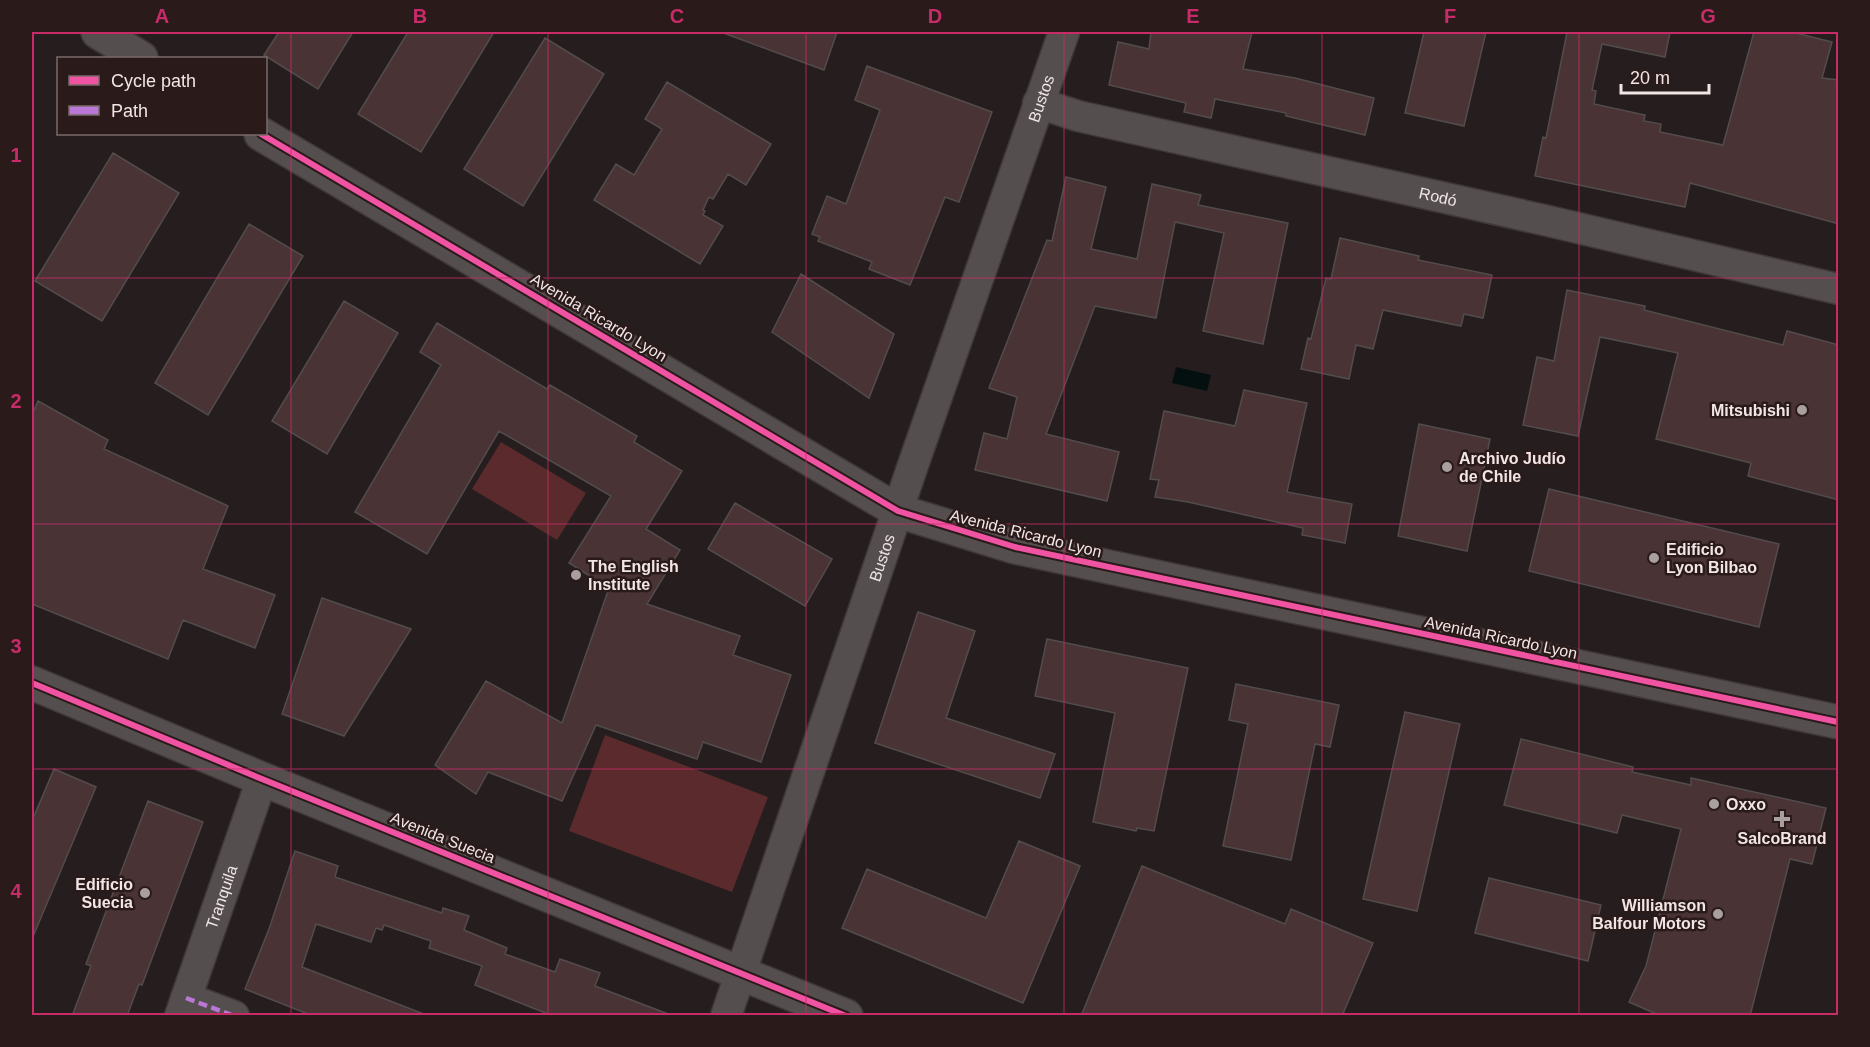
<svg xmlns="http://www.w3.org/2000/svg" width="1870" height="1047" font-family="Arial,sans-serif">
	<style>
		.green { fill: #5a2a2c }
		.water { fill: #03100f }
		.building { fill: #493335; stroke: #534c4c; stroke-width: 1.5 }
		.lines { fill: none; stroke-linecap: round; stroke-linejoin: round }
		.street-casing { stroke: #403838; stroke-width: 33 }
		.secondary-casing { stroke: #403838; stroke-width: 36 }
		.street { stroke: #544e4e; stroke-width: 30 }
		.secondary { stroke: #544e4e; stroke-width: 33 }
		.quiet { stroke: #ba77d6; stroke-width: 4.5; stroke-dasharray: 9 4.5; stroke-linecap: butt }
		.cycleway-casing { stroke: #2a1a1a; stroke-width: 10 }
		.cycleway { stroke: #f153a3; stroke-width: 6 }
		.grid { fill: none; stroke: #c72c69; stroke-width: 1.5; stroke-opacity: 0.55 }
		.poi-dot { fill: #aa9f9f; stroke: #2a1a1a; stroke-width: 2 }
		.labels { text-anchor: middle; stroke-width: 5; stroke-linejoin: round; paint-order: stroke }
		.street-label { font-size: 16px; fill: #f1e5e5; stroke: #2a1a1a }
		.poi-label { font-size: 16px; font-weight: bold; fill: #f1e5e5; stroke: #2a1a1a; text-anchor: start }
		.neatline { fill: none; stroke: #c72c69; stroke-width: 2 }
		.grid-label { font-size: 20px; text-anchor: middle; font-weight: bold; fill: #c72c69 }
	</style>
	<rect width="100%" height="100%" fill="#261e1e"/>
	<path class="green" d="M501 442 586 493 557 540 472 489Z
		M605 735 768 797 732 892 569 831Z"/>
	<path class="water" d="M1176 367 1211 375 1207 391 1172 383Z"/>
	<path class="building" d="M279 32H353L318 89 264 55Z
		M408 32H494L421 152 358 114Z
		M726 32H837L824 70 726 34Z
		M1151 32H1252L1243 69 1295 78 1374 98 1365 135 1286 116V113L1215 99 1211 118 1184 112 1186 103 1109 85 1118 42 1149 49Z
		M1424 32H1486L1464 126 1405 113Z
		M1567 32H1670L1665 57 1602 44 1592 90 1596 91 1594 104 1645 115 1644 121 1661 124 1660 132 1723 145 1754 32H1792L1832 42 1822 78 1839 80V224L1690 183 1685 207 1535 176 1543 137 1546 138Z
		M545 38 604 74 523 206 464 169Z
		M867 66 992 112 959 202 945 197 910 285 869 269 872 262 818 241 820 237 812 234 827 196 846 204 880 110 855 100Z
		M667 82 771 144 746 185 728 174 713 199 709 197 703 210 705 211 703 215 723 226 700 264 594 200 616 164 634 175 662 129 645 119Z
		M113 153 179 193 102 321 35 281Z
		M1066 177 1106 187 1091 249 1137 259 1152 184 1201 195 1198 205 1288 223 1263 344 1203 331 1224 233 1175 222 1156 318 1095 306 1046 434 1119 452 1107 501 975 470 984 433 1007 439 1017 397 989 388 1047 240 1052 241Z
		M249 224 303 256 208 415 155 383Z
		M1340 238 1419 256 1418 260 1492 275 1483 318 1464 314 1461 326 1383 310 1373 349 1356 345 1349 379 1301 369 1308 338 1311 339 1326 278 1331 279Z
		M801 274 894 334 869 398 772 332Z
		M1567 290 1645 306 1644 310 1783 345 1787 331 1839 345V500L1748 476 1751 463 1656 439 1678 353 1600 337 1578 436 1523 425 1537 357 1554 361Z
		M344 301 398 333 327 454 272 421Z
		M437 323 547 389 550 385 637 436 634 442 682 471 646 529 680 550 647 604 740 636 733 655 791 675 761 762 703 742 697 759 596 725 562 801 488 772 476 794 435 765 486 681 562 723 609 588 569 563 611 496 499 431 427 554 355 512 441 365 420 352Z
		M1244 390 1307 403 1287 492 1352 504 1345 543 1302 535 1303 528 1188 502 1155 497 1159 480 1150 479 1164 411 1235 426Z
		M38 401 108 440 104 449 228 506 203 569 275 595 255 648 183 620 168 659 32 604V415Z
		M1419 424 1490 439 1467 551 1398 536Z
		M1549 489 1779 544 1759 627 1529 571Z
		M735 503 832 559 805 606 708 549Z
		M322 598 411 629 344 736 282 714Z
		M918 612 975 631 946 718 1055 754 1040 798 875 743Z
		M1047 639 1188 668 1154 831 1137 828 1136 831 1093 822 1115 713 1035 696Z
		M1236 684 1339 705 1330 747 1315 744 1291 860 1223 846 1248 724 1229 720Z
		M1405 712 1460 724 1417 911 1363 899Z
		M1521 739 1633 767 1632 772 1691 785V778L1826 808 1812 864 1790 859 1750 1016H1661L1629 1002 1646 966 1681 829 1622 815 1617 833 1504 805Z
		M54 769 96 787 32 939V821Z
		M148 801 203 822 142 985 139 984 127 1016H72L91 966 86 964Z
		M1019 841 1080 866 1023 1003 842 928 867 869 986 918Z
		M295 851 338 866 335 877 442 913 443 908 469 916 464 930 507 948 505 954 555 972 560 959 600 973 595 986 668 1014 667 1016H553L475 985 482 966 429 948 431 941 384 925 382 930 376 928 371 942 316 924 302 967 424 1014V1016H313L245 989 269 929Z
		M1142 866 1285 924 1291 909 1373 943 1342 1016H1081Z
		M1489 878 1601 905 1588 961 1475 933Z"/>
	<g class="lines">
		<g class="street-casing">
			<g id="street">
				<path id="s1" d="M1038 103 1078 116 1544 220 1838 289"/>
				<path d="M186 998 234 1016"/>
				<path id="s2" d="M180 1016 262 779"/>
				<path id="s3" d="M726 1016 912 468 1064 32"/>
			</g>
		</g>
		<g class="secondary-casing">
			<path id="secondary" d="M98 32 141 58
				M261 134 898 511 1015 547 1838 722
				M32 683 262 779 846 1016"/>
		</g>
		<use href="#street" class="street"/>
		<use href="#secondary" class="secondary"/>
		<path class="quiet" d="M186 998 234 1016"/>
		<g class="cycleway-casing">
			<path id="cycleway" d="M261 134 898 511 1015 547 1838 722
				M32 683 262 779 846 1016"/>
		</g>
		<use href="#cycleway" class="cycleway"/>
	</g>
	<path class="grid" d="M291 32V1016M548 32V1016M806 32V1016M1064 32V1016M1322 32V1016M1579 32V1016M32 278H1838M32 524H1838M32 769H1838"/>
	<g class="poi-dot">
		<circle cx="1802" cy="410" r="6"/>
		<circle cx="1447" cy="467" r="6"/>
		<circle cx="1654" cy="558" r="6"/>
		<circle cx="576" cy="575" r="6"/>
		<circle cx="1714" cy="804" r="6"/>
		<path d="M1779 810h6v6h6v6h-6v6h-6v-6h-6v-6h6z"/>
		<circle cx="145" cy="893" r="6"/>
		<circle cx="1718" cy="914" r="6"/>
	</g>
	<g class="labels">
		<g class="street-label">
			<text dy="6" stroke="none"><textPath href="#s3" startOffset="970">Bustos</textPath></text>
			<text dy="6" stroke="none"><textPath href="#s1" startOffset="411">Rodó</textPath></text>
			<text transform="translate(599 317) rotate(31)" y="6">Avenida Ricardo Lyon</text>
			<text transform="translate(1026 533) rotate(14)" y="6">Avenida Ricardo Lyon</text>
			<text dy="6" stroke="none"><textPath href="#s3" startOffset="484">Bustos</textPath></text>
			<text transform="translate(1501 637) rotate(12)" y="6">Avenida Ricardo Lyon</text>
			<text transform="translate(443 837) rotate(22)" y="6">Avenida Suecia</text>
			<text dy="6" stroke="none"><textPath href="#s2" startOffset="126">Tranquila</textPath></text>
		</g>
		<g class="poi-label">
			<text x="1790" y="416" text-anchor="end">Mitsubishi</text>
			<text x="1459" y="464">Archivo Judío<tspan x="1459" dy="18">de Chile</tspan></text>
			<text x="1666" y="555">Edificio<tspan x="1666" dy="18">Lyon Bilbao</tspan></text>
			<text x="588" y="572">The English<tspan x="588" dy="18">Institute</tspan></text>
			<text x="1726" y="810">Oxxo</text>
			<text x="1782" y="844" text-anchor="middle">SalcoBrand</text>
			<text x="133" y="890" text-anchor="end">Edificio<tspan x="133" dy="18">Suecia</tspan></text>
			<text x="1706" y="911" text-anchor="end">Williamson<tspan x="1706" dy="18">Balfour Motors</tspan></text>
		</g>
	</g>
	<rect width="1870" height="1047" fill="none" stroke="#2a1a1a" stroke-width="66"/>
	<rect x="57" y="57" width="210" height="78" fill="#2a1a1a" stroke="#7a6b6b" stroke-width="1.5"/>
	<rect x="69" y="76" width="30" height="9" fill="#f153a3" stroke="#7a6b6b" stroke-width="1.5"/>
	<text x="111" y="87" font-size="18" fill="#f1e5e5">Cycle path</text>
	<rect x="69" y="106" width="30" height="9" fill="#ba77d6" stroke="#7a6b6b" stroke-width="1.5"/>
	<text x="111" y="117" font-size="18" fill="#f1e5e5">Path</text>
	<path d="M1621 84v9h88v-9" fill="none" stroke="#f1e5e5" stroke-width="3"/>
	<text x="1630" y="84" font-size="18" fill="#f1e5e5" stroke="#2a1a1a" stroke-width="4.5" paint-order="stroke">20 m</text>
	<rect x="33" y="33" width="1804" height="981" class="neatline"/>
	<g class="grid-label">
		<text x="162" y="23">A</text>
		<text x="420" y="23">B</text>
		<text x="677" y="23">C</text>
		<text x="935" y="23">D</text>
		<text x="1193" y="23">E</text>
		<text x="1450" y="23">F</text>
		<text x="1708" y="23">G</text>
		<text x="16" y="162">1</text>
		<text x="16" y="408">2</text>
		<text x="16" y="653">3</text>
		<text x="16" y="898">4</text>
	</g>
</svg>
